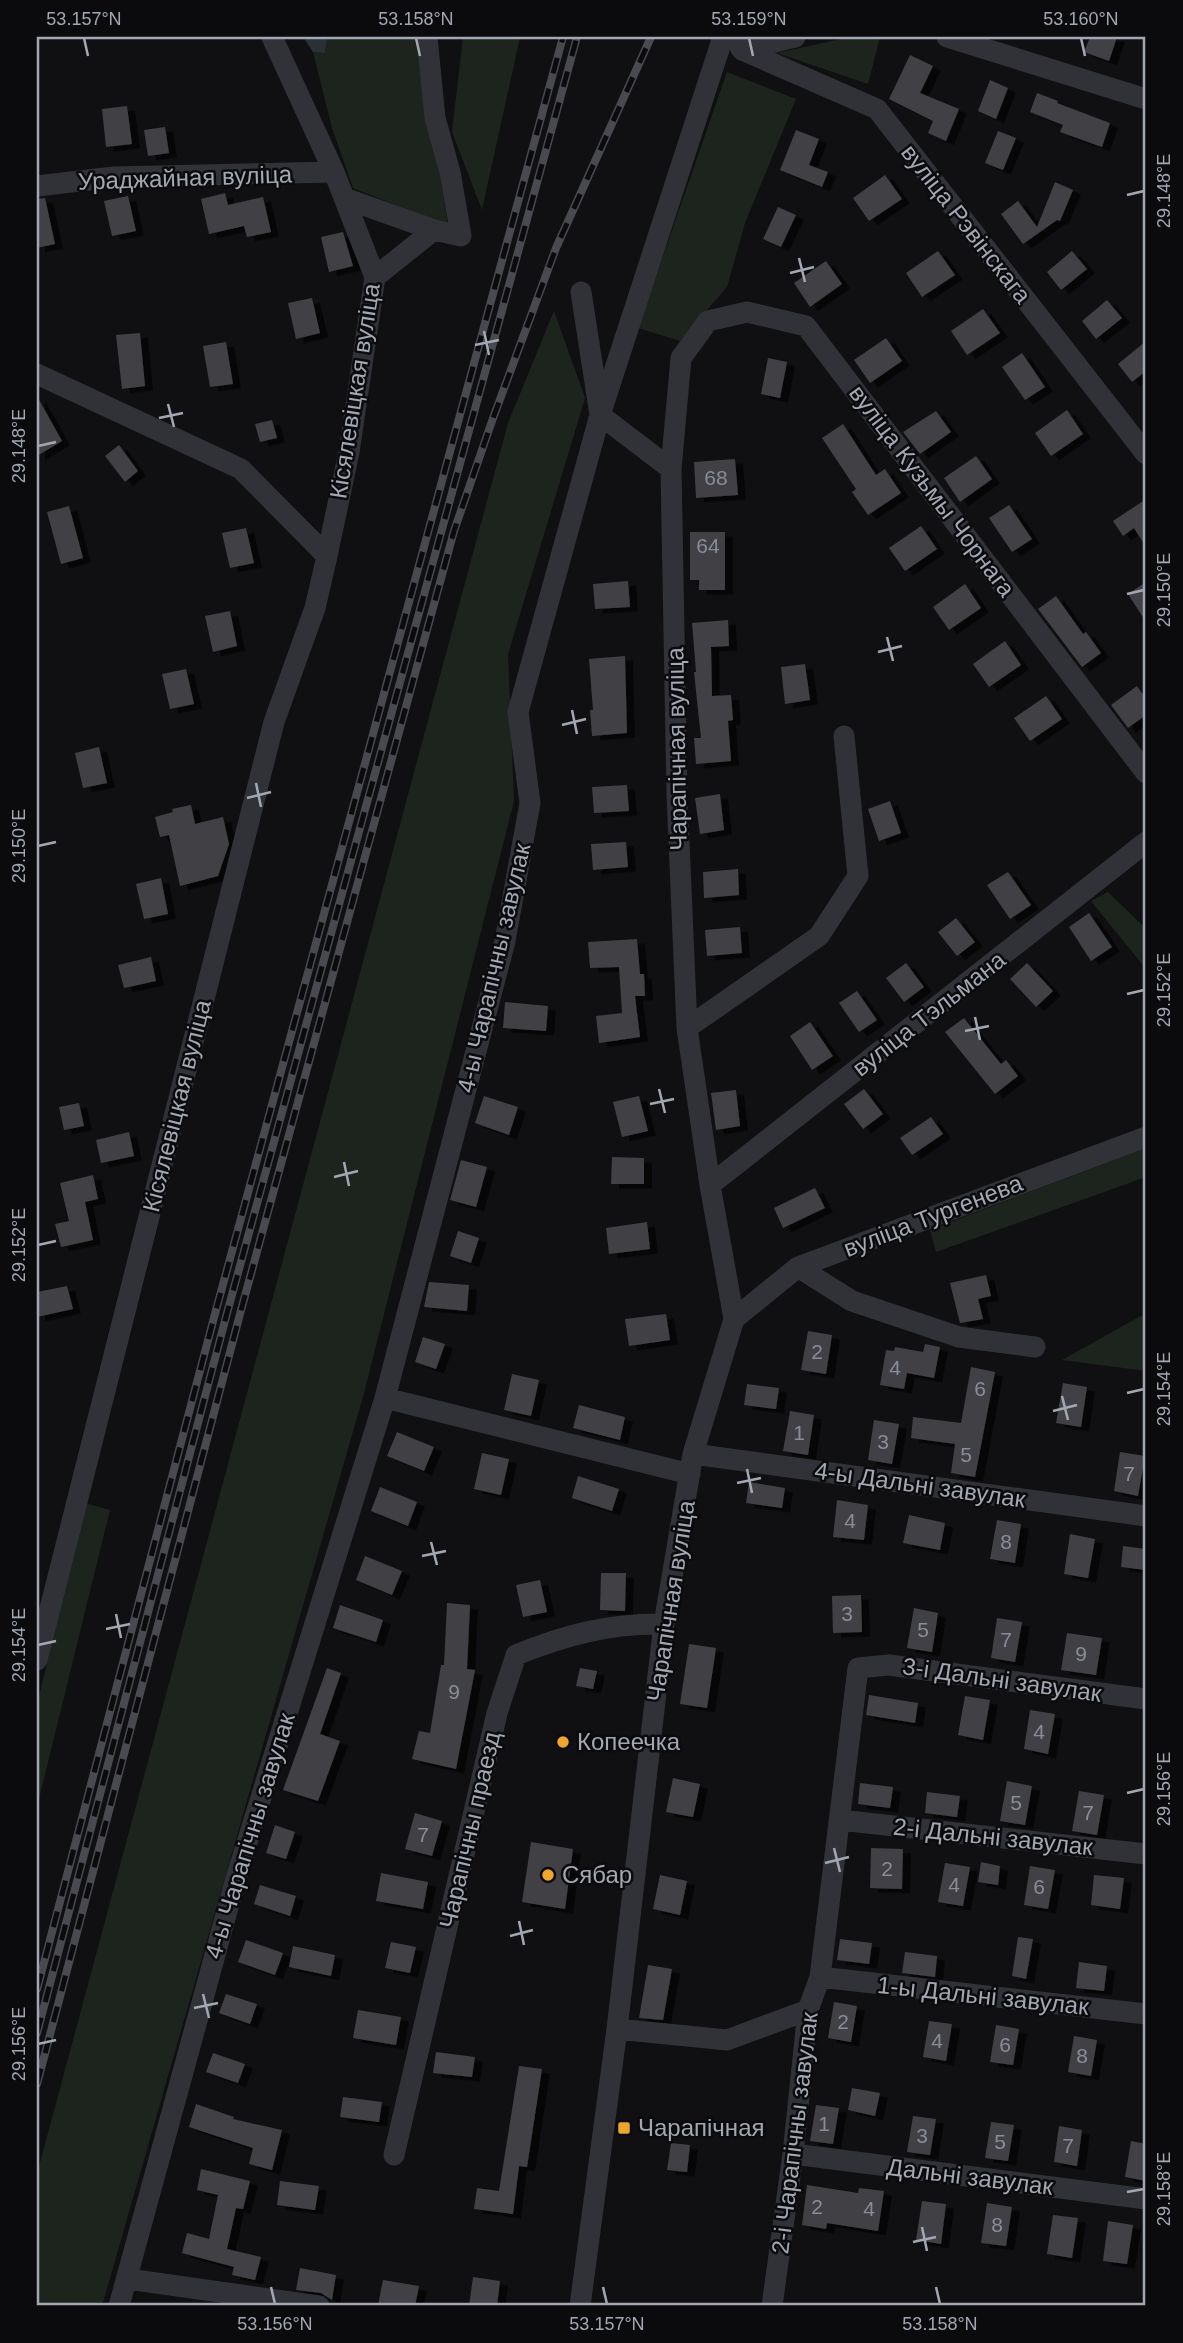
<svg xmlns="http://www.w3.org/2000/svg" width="1183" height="2343" font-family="Helvetica,sans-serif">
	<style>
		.green { fill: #1d241d }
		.water { fill: #293137 }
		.building { fill: #3f4045; filter: url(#shadow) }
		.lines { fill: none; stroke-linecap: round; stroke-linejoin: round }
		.minor { stroke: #313237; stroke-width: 21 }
		.rail-casing { stroke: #484a50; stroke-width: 8 }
		.rail { stroke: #0b0b0d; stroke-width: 5; stroke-dasharray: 16; stroke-linecap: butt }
		.ticks { fill: none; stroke: #a2a7b2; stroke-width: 2.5 }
		.poi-dot { fill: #eea72c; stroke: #0b0b0d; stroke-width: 2.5 }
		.labels { text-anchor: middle; stroke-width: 5; stroke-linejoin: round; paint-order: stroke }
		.number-label { font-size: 21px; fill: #898d97 }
		.street-label { font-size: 24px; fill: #a2a7b2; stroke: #0b0b0d }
		.poi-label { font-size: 24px; fill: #a2a7b2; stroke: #0b0b0d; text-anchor: start }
		.neatline { fill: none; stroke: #a2a7b2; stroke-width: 2.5 }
		.ticks-label { font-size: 18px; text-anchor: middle; fill: #a2a7b2 }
	</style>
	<defs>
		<filter id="shadow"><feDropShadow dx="8" dy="4.5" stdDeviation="0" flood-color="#0009"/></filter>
	</defs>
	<rect width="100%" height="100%" fill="#101012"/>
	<path class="green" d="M327 37H418L448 226 353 188 332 128 313 52 325 53Z
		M463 37H520L482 210 452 132Z
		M850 37H880L868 84 777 53Z
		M727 72 796 99 745 223 727 287 680 341 638 328Z
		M554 311 585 398 508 654 514 801 364 1393 102 2306H37V2174L508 423Z
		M1108 892 1142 925H1146V969L1091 901Z
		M1146 1148V1177L936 1252 930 1230Z
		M1146 1313V1371L1062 1360Z
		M85 1503 110 1510 37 1807V1705Z"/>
	<path class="water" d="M303 37H327L325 53 313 52Z"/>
	<path class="building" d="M1090 37H1117L1109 61 1084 52Z
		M910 55 933 66 920 93 959 109 946 141 928 133 933 121 889 99Z
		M990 80 1008 88 996 119 978 111Z
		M1037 93 1058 101 1057 103 1110 123 1102 147 1060 132 1063 125 1030 112Z
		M127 106 132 144 106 147 102 109Z
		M165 127 169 153 148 156 144 130Z
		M796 130 819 139 809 165 828 172 822 187 780 170Z
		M998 131 1016 138 1003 170 985 163Z
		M885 175 902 199 869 221 853 198Z
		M1055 182 1073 190 1060 221 1057 220 1023 244 1001 214 1018 201 1037 227Z
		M225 193 228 205 263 197 271 232 247 237 244 226 209 234 201 199Z
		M128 196 136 231 112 236 104 201Z
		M45 198 55 244 37 248V199Z
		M778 207 796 215 781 247 763 239Z
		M343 232 353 266 329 272 321 237Z
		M938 251 955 275 922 297 906 273Z
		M1072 251 1087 269 1061 290 1047 272Z
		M826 261 842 284 810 307 794 283Z
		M312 298 320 333 296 339 288 303Z
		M1107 300 1122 318 1096 339 1082 321Z
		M983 309 1000 333 967 355 951 331Z
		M140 333 145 386 122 389 116 335Z
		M886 338 902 361 870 383 854 360Z
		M1146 341V371L1132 382 1118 364Z
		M226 342 233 384 210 387 203 346Z
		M1022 353 1045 387 1025 400 1002 367Z
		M768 358 787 362 780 398 761 394Z
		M37 396 62 441 37 456Z
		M1067 410 1083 434 1051 456 1035 433Z
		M936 411 951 432 920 454 903 432Z
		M272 420 277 438 260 442 255 424Z
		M843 424 876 475 885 469 901 493 868 515 852 492 856 489 822 438Z
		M119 445 138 471 125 482 105 456Z
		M976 456 992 479 960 502 944 478Z
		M735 459 738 495 696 498 694 462Z
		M1146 499V547L1134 528 1123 536 1113 521Z
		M1009 505 1032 539 1012 552 989 518Z
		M69 506 83 558 61 564 47 512Z
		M921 526 937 549 905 571 889 548Z
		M246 528 254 563 230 568 222 533Z
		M690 532H725V590H699V580H690Z
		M628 581 630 607 595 609 593 584Z
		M1146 582V622L1128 594Z
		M965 584 981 608 949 630 933 607Z
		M1056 596 1083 634 1086 632 1101 653 1082 667 1038 609Z
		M230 611 237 646 213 652 205 616Z
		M728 620 729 646 711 647 712 696 731 695 733 720 728 721 731 761 696 764 694 738H701L694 672H696L692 623Z
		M1005 641 1021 665 989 687 973 664Z
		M625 656 627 733 592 736 590 710H593L589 659Z
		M805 664 810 700 785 704 781 667Z
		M186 669 194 704 170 709 162 674Z
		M1137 686 1146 699V715L1128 728 1111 705Z
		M1046 696 1062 719 1030 741 1014 718Z
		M99 747 107 783 83 788 75 753Z
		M627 785 629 811 594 813 592 787Z
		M720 794 724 830 700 834 695 798Z
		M890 801 901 833 879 841 868 809Z
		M191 805 195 824 223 817 229 844 218 876 180 886 169 835 160 837 155 817 173 812 172 809Z
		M626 842 628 867 593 870 591 844Z
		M738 869 739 895 704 898 703 872Z
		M1008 872 1031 905 1010 919 987 885Z
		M161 878 168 914 144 919 136 884Z
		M1089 913 1112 947 1091 961 1069 927Z
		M956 918 975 942 957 956 938 932Z
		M740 927 742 953 707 956 705 930Z
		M637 939 640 974H644L645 996H635L640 1037 599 1043 596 1016 622 1013 619 967 590 968 588 942Z
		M151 957 156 981 124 988 118 965Z
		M906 963 924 987 904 1002 886 978Z
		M1027 963 1053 991 1036 1007 1010 979Z
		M857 991 877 1020 859 1032 839 1003Z
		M505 1002 548 1006 546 1031 503 1028Z
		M964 1018 1001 1064 1006 1060 1018 1076 995 1094 945 1032Z
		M810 1022 833 1056 812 1070 790 1036Z
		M864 1089 883 1114 863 1129 844 1104Z
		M736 1090 740 1126 716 1130 711 1093Z
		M484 1096 518 1107 509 1135 475 1123Z
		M639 1096 648 1131 622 1137 613 1102Z
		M79 1103 84 1126 64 1130 59 1107Z
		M931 1117 943 1134 912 1155 900 1138Z
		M129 1132 134 1156 101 1163 96 1140Z
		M612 1157 644 1158V1184H611Z
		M461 1160 487 1167 476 1207 450 1200Z
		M93 1175 98 1199 85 1202 93 1240 61 1247 55 1224 69 1221 60 1183Z
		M815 1188 825 1208 783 1228 774 1208Z
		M647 1222 650 1249 609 1254 606 1228Z
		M458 1231 479 1238 471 1263 450 1256Z
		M986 1275 991 1296 978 1299 983 1319 960 1323 950 1283Z
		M429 1282 469 1285 467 1311 424 1307Z
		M67 1286 73 1309 37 1317V1292Z
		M666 1314 670 1340 629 1346 625 1319Z
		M808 1331 832 1335 826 1374 801 1370Z
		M423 1337 445 1344 436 1369 415 1362Z
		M925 1344 940 1347 934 1378 907 1373 904 1389 880 1385 886 1350 894 1351 895 1347 923 1352Z
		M971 1367 995 1372 975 1477 951 1473 955 1444 911 1438 913 1417 961 1423Z
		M512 1374 539 1380 531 1416 504 1410Z
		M1063 1383 1087 1387 1081 1427 1056 1423Z
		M747 1384 779 1388 776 1409 744 1405Z
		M579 1405 625 1417 620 1440 573 1428Z
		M790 1411 814 1415 808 1455 783 1451Z
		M874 1420 899 1424 892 1464 868 1460Z
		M397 1432 434 1447 424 1471 387 1456Z
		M1120 1452 1145 1456 1138 1496 1114 1491Z
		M482 1453 509 1459 501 1495 474 1489Z
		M578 1476 619 1489 612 1511 572 1498Z
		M749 1482 785 1488 782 1508 746 1503Z
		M380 1487 417 1502 408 1526 371 1511Z
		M837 1500 868 1505 864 1540 833 1537Z
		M909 1515 945 1523 940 1550 903 1543Z
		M997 1520 1021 1524 1015 1563 990 1559Z
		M1070 1534 1095 1539 1088 1578 1064 1574Z
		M1123 1546 1146 1549V1570L1121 1567Z
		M365 1556 402 1571 392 1595 356 1580Z
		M601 1573H626L625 1611 600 1610Z
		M540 1580 547 1612 523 1617 516 1585Z
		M861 1595 862 1632 833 1633 832 1596Z
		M447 1603 470 1605 467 1669 475 1670 456 1769 412 1759 419 1731 430 1733 441 1665H444Z
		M340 1605 383 1620 376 1642 333 1628Z
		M914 1608 938 1613 932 1652 907 1648Z
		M997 1618 1022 1622 1015 1662 991 1658Z
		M1067 1633 1102 1638 1096 1675 1061 1670Z
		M689 1644 716 1648 707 1708 680 1704Z
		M327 1668 341 1673 320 1734 340 1741 318 1801 283 1790Z
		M580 1668 597 1671 593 1689 576 1686Z
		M869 1695 918 1703 915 1723 866 1715Z
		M965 1696 990 1700 983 1740 958 1735Z
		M1030 1710 1055 1714 1048 1754 1024 1749Z
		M673 1778 700 1784 693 1817 666 1812Z
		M1007 1781 1032 1786 1025 1825 1000 1821Z
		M860 1783 893 1787 890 1808 858 1804Z
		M1079 1791 1104 1795 1097 1835 1072 1831Z
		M927 1792 960 1796 957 1817 925 1813Z
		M415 1813 442 1821 432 1856 405 1849Z
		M275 1825 295 1832 286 1859 266 1853Z
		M531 1842 573 1849 565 1909 522 1902Z
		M871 1848 903 1849 902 1889 870 1888Z
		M981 1862 1000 1866 998 1885 978 1882Z
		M945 1863 970 1867 963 1906 938 1902Z
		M1030 1866 1055 1870 1048 1909 1024 1905Z
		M381 1873 428 1882 423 1909 376 1901Z
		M660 1875 687 1881 680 1915 653 1909Z
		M1094 1875 1124 1878 1120 1909 1091 1905Z
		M260 1885 296 1896 290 1916 254 1904Z
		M1018 1937 1033 1939 1026 1979 1012 1976Z
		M840 1939 872 1943 869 1964 837 1960Z
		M246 1940 283 1953 275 1975 238 1962Z
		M391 1942 416 1947 410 1973 385 1968Z
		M293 1946 335 1955 331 1976 289 1967Z
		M905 1952 937 1956 935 1977 902 1973Z
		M1079 1962 1107 1966 1104 1991 1076 1988Z
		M648 1965 672 1969 663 2020 639 2018Z
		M226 1994 257 2004 250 2024 219 2013Z
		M834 2002 857 2006 851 2042 828 2038Z
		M358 2010 401 2017 396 2045 353 2038Z
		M929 2021 952 2024 946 2061 923 2057Z
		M996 2025 1019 2029 1013 2065 990 2062Z
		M1074 2036 1097 2040 1091 2076 1068 2072Z
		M436 2052 475 2057 472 2077 433 2073Z
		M213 2053 245 2064 238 2083 206 2072Z
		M519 2066 542 2069 527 2167 519 2166 513 2214 474 2209 477 2188 499 2191Z
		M852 2088 880 2093 875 2116 848 2110Z
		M343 2097 382 2102 379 2122 340 2117Z
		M196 2104 234 2117 233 2119 282 2130 272 2170 249 2164 253 2148 189 2127Z
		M816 2105 839 2108 833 2144 810 2141Z
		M913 2116 936 2119 930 2155 907 2152Z
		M991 2122 1014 2125 1008 2161 985 2158Z
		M1059 2126 1082 2130 1077 2166 1054 2162Z
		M1131 2141 1146 2144V2181L1125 2177Z
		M671 2143 690 2145 687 2172 667 2170Z
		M201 2169 250 2181 243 2209 236 2208 227 2249 261 2257 255 2280 232 2275 234 2267 182 2253 187 2233 209 2239 218 2195 197 2190Z
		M280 2181 319 2186 315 2210 277 2205Z
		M807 2185 858 2193 859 2188 884 2191 878 2231 827 2223 826 2229 802 2225Z
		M922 2201 946 2204 941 2244 916 2240Z
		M987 2203 1012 2207 1006 2246 981 2243Z
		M1053 2215 1078 2218 1072 2258 1047 2254Z
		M1108 2221 1133 2225 1127 2264 1103 2261Z
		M300 2268 336 2275 332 2300 321 2293 296 2290Z
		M473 2277 500 2281 497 2306H469Z
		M383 2280 419 2286 415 2306 378 2305Z"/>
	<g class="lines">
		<path class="minor" d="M947 37 1146 99
			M740 47 742 50 795 37
			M742 50 877 109 1146 454
			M37 186 114 177 334 172
			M344 198 434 230 461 236 450 172 435 118 427 37
			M375 277 434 230
			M581 292 600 415 671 469
			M37 374 241 469 327 556
			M687 1028 819 936 858 876 844 736
			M710 1185 1146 842
			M798 1267 852 1301 959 1337 1035 1347
			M734 1319 798 1267 1146 1137
			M385 1398 690 1474
			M693 1454 1146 1516
			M37 1660 274 722 315 608 327 556 349 452 375 277 334 172 272 37
			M840 1820 1146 1854
			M820 1977 1146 2014
			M617 2029 727 2040 808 2010
			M793 2154 1146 2199
			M394 2155 497 1713 516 1655C565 1635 611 1623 664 1624
			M128 2279 319 2306
			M119 2306 236 1878 385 1398 505 941 530 803 518 712 600 415 723 37
			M580 2306 617 2029 664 1624 693 1454 734 1319 710 1185 687 1028 677 795 671 469 681 358 708 321 747 312 806 326 1146 773
			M772 2306 793 2154 808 2010 820 1977 858 1668 889 1665 1146 1699"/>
		<g class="rail-casing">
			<path id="rail" d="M37 1989 216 1310 563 37
				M37 2033 227 1313 577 37
				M37 2084 240 1314 454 531 492 421 556 248 651 37"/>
		</g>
		<use href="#rail" class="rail"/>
	</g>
	<path class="ticks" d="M84 38 88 56M416 38 420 56M749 38 753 56M1081 38 1085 56M1127 195 1144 191M799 258 805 282M790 273 814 267M484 331 489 355M475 345 499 340M168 404 174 427M159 418 183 413M38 446 56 442M1127 594 1144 590M887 637 893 661M878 652 902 646M572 710 577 734M562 725 586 719M256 783 261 807M247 798 271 792M38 846 56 842M1127 994 1144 990M975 1017 980 1040M965 1031 989 1026M659 1089 665 1113M650 1104 674 1099M344 1162 349 1186M334 1177 358 1171M38 1245 56 1241M1127 1393 1144 1389M1062 1396 1068 1420M1053 1411 1077 1405M747 1469 752 1493M737 1483 761 1478M431 1542 437 1565M422 1556 446 1551M116 1614 121 1638M106 1629 130 1624M38 1645 56 1641M1127 1793 1144 1789M834 1848 840 1872M825 1863 849 1857M519 1921 524 1945M510 1936 533 1930M203 1994 209 2018M194 2008 218 2003M38 2044 56 2040M1127 2192 1144 2189M922 2227 927 2251M913 2242 936 2237M271 2287 275 2304M603 2287 607 2304M936 2287 940 2304"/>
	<g class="poi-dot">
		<circle cx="563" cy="1742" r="7"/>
		<circle cx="548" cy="1875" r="7"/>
		<rect x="617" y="2121" width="14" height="14" rx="3.5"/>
	</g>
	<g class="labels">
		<g class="number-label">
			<text x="716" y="485">68</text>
			<text x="708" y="553">64</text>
			<text x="817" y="1359">2</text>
			<text x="895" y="1375">4</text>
			<text x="980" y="1396">6</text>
			<text x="799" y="1440">1</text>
			<text x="883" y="1449">3</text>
			<text x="966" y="1462">5</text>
			<text x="1129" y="1481">7</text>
			<text x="850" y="1528">4</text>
			<text x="1006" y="1549">8</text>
			<text x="847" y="1621">3</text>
			<text x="923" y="1637">5</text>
			<text x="1006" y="1647">7</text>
			<text x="1081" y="1661">9</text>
			<text x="454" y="1699">9</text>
			<text x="1039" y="1739">4</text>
			<text x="1016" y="1810">5</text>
			<text x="1088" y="1820">7</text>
			<text x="423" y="1842">7</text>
			<text x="887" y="1876">2</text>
			<text x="954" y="1892">4</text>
			<text x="1039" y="1894">6</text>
			<text x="843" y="2029">2</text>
			<text x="937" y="2048">4</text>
			<text x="1005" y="2052">6</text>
			<text x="1082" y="2063">8</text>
			<text x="824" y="2131">1</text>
			<text x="922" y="2143">3</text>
			<text x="1000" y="2149">5</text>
			<text x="1068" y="2153">7</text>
			<text x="817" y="2214">2</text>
			<text x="869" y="2216">4</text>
			<text x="997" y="2232">8</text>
		</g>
		<g class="street-label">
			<text transform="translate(185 178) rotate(-2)" y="8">Ураджайная вуліца</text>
			<text transform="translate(966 224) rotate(52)" y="8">вуліца Рэвінскага</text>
			<text transform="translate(355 391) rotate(-81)" y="8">Кісялевіцкая вуліца</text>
			<text transform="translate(932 491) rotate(53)" y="8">вуліца Кузьмы Чорнага</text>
			<text transform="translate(677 749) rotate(-91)" y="8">Чарапічная вуліца</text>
			<text transform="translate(494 968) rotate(-77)" y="8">4-ы Чарапічны завулак</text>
			<text transform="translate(929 1014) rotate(-38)" y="8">вуліца Тэльмана</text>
			<text transform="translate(177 1106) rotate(-76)" y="8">Кісялевіцкая вуліца</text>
			<text transform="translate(933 1216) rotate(-21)" y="8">вуліца Тургенева</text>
			<text transform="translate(920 1485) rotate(8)" y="8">4-ы Дальні завулак</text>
			<text transform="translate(671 1601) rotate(-81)" y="8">Чарапічная вуліца</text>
			<text transform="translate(1002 1680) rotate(8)" y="8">3-і Дальні завулак</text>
			<text transform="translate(470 1830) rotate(-77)" y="8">Чарапічны праезд</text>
			<text transform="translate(250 1836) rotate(-73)" y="8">4-ы Чарапічны завулак</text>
			<text transform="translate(993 1837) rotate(6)" y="8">2-і Дальні завулак</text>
			<text transform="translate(983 1996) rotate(6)" y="8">1-ы Дальні завулак</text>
			<text transform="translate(795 2133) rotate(-83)" y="8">2-і Чарапічны завулак</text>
			<text transform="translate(970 2177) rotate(7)" y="8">Дальні завулак</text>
		</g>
		<g class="poi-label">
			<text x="577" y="1750">Копеечка</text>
			<text x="562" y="1883">Сябар</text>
			<text x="638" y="2136">Чарапічная</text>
		</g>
	</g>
	<rect width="1183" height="2343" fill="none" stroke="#0b0b0d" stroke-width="77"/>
	<rect x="38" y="38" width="1106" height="2266" class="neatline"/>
	<g class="ticks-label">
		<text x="84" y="25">53.157°N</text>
		<text x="416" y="25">53.158°N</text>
		<text x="749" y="25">53.159°N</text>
		<text x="1081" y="25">53.160°N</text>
		<text transform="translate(1164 191) rotate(-90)" y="6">29.148°E</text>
		<text transform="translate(19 446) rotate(-90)" y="6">29.148°E</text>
		<text transform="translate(1164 590) rotate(-90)" y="6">29.150°E</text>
		<text transform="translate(19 846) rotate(-90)" y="6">29.150°E</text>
		<text transform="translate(1164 990) rotate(-90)" y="6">29.152°E</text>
		<text transform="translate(19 1245) rotate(-90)" y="6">29.152°E</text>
		<text transform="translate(1164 1389) rotate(-90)" y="6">29.154°E</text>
		<text transform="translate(19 1645) rotate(-90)" y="6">29.154°E</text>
		<text transform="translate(1164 1789) rotate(-90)" y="6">29.156°E</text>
		<text transform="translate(19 2044) rotate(-90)" y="6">29.156°E</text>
		<text transform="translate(1164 2189) rotate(-90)" y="6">29.158°E</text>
		<text x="275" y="2330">53.156°N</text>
		<text x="607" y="2330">53.157°N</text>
		<text x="940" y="2330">53.158°N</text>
	</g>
</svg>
